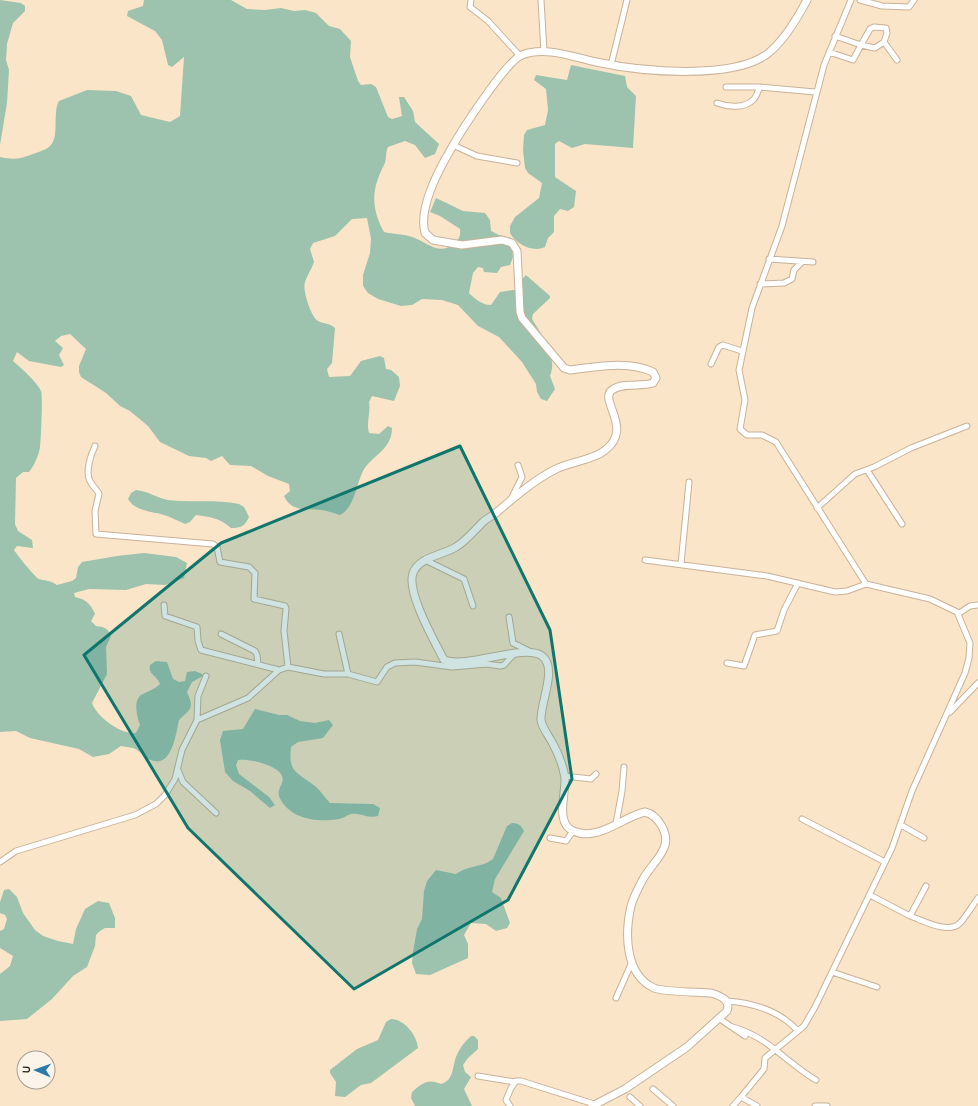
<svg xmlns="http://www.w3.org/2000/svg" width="978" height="1106" font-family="Karla,sans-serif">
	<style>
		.green { fill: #9dc2ae }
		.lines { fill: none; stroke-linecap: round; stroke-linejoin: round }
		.street-casing { stroke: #c8b298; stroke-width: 7 }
		.secondary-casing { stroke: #c8b298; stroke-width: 9 }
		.street { stroke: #fff; stroke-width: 5 }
		.secondary { stroke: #fff; stroke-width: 7 }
		.marked { fill: #0f766e; fill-opacity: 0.2; stroke: #0f766e; stroke-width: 3; stroke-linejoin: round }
	</style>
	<rect width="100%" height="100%" fill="#fbe5c9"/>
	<path class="green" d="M0 0 21 3 25 6V11L13 23 7 44 6 60 9 70 7 103 0 145Z
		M144 0H231L247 9 265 10 281 8 294 11 305 10 316 13 329 26 340 29 351 41 350 57 358 81 361 85 371 84 376 87 388 117 392 119 402 116 399 97H404L413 111 415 122 439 144 435 154 425 158 415 145 405 141 388 147C385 153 387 160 384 165 371 190 371 208 384 232 393 234 404 234 412 237 427 242 440 257 454 243 459 239 461 236 460 229L440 216 430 212 436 198 463 211 485 213 490 220 491 231 499 235 511 238 513 257 510 265 501 267 497 273 484 272 483 268 478 267 473 273 469 293C475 299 482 305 491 305L500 292 521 289V280L526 275 550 296V298L533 314 532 319C542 335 558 357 550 376L555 389 547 401 541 399 537 392 536 384 522 362 499 337 478 326 458 305 442 300 422 299 412 305 401 306 378 299 368 293 363 286V275L370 253 371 239 367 218 352 219 335 236 313 243 310 249 314 262C312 269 307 275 305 282 302 289 311 317 318 321 324 324 330 323 335 328L332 363 327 369 329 377 350 376 361 361 380 356 384 358 386 369 391 370 399 377 400 386 394 401 372 396 369 402C371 412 366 422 369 433L379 434 388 426 392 428C392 450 372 455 363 471 356 485 355 507 340 515 334 513 328 511 322 510 306 508 292 513 284 496L290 491 289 484 268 476 251 466 230 465 222 456 211 461 206 458 189 456 160 442 148 426 130 411 120 406 106 393 81 377 79 372V366L86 349 70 334 61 336 55 341 63 348 59 355 64 365 61 367 29 361 17 352 13 361C20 367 38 383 41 391 43 394 41 440 40 447 39 455 34 466 29 472H23L16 478 15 524 18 531 32 540 33 548 17 546 14 550C17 555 35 577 39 579 46 581 50 580 57 585L72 581 76 578 78 567 82 562 117 556 144 553 176 557 187 563 184 578 165 585 146 584 126 590 89 589 74 593 75 597C85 599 91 604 95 614L91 621 96 626C104 627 108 628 111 636L106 647 107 674 92 703C96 716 121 735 136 733L140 725C137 717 133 701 141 695 148 691 154 690 160 684 157 675 148 675 150 665L156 661 167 662 173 679 179 682 185 681 187 672 195 671 202 674 203 676 192 682 187 692C195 709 190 709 179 720 176 733 172 769 151 760 144 758 140 750 133 748 129 747 124 747 121 746L109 754 93 757 79 749 30 738 16 731 0 732V151V157C13 160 21 159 33 154 38 152 46 150 50 146 60 137 52 113 59 101L87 90 116 91 131 96 141 115 170 122 180 116 184 57 172 67 168 65 162 40 155 31 127 16 128 11 143 6Z
		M571 65 625 76 627 87 636 96 633 148 585 144 572 148 559 141 555 144V177L576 191 574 207 568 211 560 209 554 216V232L548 238 545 247C533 253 516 244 510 233V226L515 217 539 198 542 183 528 173 525 168 523 150 524 135 527 130 545 125 548 110 546 89 534 80 536 75 567 80Z
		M136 490C148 491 157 498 168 500 192 503 216 499 239 504L244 507 249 517C245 526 241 528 231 528 220 518 210 517 196 515L190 522 185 524C178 521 171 517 164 515 152 511 136 512 128 499L131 493Z
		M255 709 279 715H287L300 721 315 723 329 720 333 725 323 738 298 742 291 747C288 773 297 772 315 786 321 791 325 798 330 803L373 804 380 808 378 816C368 819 360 812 351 814 347 815 344 818 339 819 318 823 288 819 279 796 277 788 285 783 282 776 278 765 248 758 238 760L236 765 239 774 269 797 275 805 270 808 250 791 233 781 225 772 220 740 223 731 243 729Z
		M512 823C518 823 521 825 524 831L495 879 492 892 501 898 510 923 507 928 496 931 486 924 471 923 464 935 468 944V958L430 975 416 974 412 963 413 952 417 929 422 919 424 891 427 881 436 870 456 874C467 865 482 868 493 859L507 826Z
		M9 889 17 897 23 913 35 930 43 936 58 941 73 944 76 929 85 909 98 901 109 903 115 918V928H105L100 931 96 935 95 946 87 967 73 976 52 999 27 1019 0 1021V974L10 966 13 956 0 948V931L4 929 7 919 5 915 0 913V902L4 890Z
		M391 1019C404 1019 417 1035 418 1048L371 1083 361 1085 345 1097 335 1096 336 1082 330 1073V1070L357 1049 378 1040 386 1022Z
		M471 1036H474L478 1040V1049L468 1058 463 1065 465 1072 471 1077 464 1089 472 1106H415L411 1098 412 1092C422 1083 428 1078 441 1084 454 1080 452 1068 456 1057 459 1049 464 1042 471 1036Z"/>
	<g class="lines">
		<g class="street-casing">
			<path id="street" d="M471 0 470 7 488 21 520 56
				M541 0 544 52
				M860 0 882 6 909 7 914 0
				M835 36 861 45 870 29 874 27 886 28 887 33 884 42
				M829 52 853 60 861 45 875 48 884 42 897 60
				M611 65 627 0
				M726 87H760L815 92
				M717 103C728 107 745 109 754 99 757 96 758 90 760 87
				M453 145 477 156 517 163
				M769 259 813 262
				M760 284 784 283 792 279 794 270 802 262
				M711 364 719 347 723 345 742 351
				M95 446C91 454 85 472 90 481 92 486 97 489 99 494L95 511 96 534 213 544 217 547 220 562 249 567 255 573 254 599 285 606 286 608 284 631 288 667
				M867 470 902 524
				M512 497 522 477 518 465
				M817 508 855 474 874 467 911 448 967 426
				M425 560 464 579 473 606
				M645 560 767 576 835 592 847 591 866 584
				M681 564 689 482
				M164 605 165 616 197 627 198 641 201 650 279 670
				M958 614 970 606 978 605
				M509 617 513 643 531 652
				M221 634 255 651 257 655 258 664
				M339 634 348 674 377 682 387 667 395 663 415 662 452 667 487 664 500 666 504 665 514 654
				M727 663 744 666 755 635 777 631 784 610 798 583
				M950 712 978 683
				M197 720 198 696 206 676
				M178 770 183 782 216 813
				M565 776 591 779 596 774
				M802 819 885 862
				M616 824 622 791 624 767
				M901 825 924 838
				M550 838 566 841 573 831
				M0 862 16 851 135 815 156 804 165 795 175 779 182 750 197 720 248 698 279 670 288 667 324 674H348
				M870 895 910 916 926 886
				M910 916C922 920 947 934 959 924 966 917 972 906 978 898
				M832 972 877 987
				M616 998 632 962
				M727 1001C754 1003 780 1011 798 1031
				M720 1019 745 1036
				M733 1027C770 1038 785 1062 816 1080
				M478 1076 515 1082
				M653 1089 673 1106
				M630 1097 640 1106
				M741 1097 764 1069 765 1058 804 1026 815 1007 892 848 912 791 965 673 969 658 970 643 957 612 930 599 866 584 776 442 762 435H747L740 429 745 400 739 370 752 308 782 226 824 65 851 0
				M510 1106 506 1100 511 1088 516 1081H521L594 1104
				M733 1106 741 1097 757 1106
				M815 1106H827"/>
		</g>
		<g class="secondary-casing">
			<path id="secondary" d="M592 1106 625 1089 687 1047 727 1011C731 1000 721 996 711 993 698 992 663 992 654 988 624 974 625 932 631 906 633 898 638 889 642 881 648 869 659 860 664 848 670 834 658 815 645 812 622 817 599 842 573 831 555 823 566 793 565 778 563 765 559 755 553 744 549 736 542 728 541 720 540 703 558 668 542 656 524 643 468 669 444 660 435 642 406 592 413 573 419 557 443 555 456 547 466 541 474 531 483 522 487 518 493 516 497 512 516 496 534 480 556 469 570 462 593 460 604 451 635 429 598 400 612 390 623 382 641 387 653 383L656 378 653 372C627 360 597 367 570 370L564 368 522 318 520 312 517 251 512 243 502 240 462 245 433 240 425 233C418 208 438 171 451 149 461 131 506 61 522 55 545 46 573 57 596 62 638 71 739 82 772 50 786 37 798 17 807 0"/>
		</g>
		<use href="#street" class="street"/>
		<use href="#secondary" class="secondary"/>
	</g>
	<path class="marked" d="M460 446 550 630 572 779 508 900 354 989 188 828 84 655 221 543Z"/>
	<g transform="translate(36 1070) rotate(272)"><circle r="19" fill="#fdf4e9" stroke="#a49c91"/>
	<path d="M0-3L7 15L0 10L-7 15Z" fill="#2979aa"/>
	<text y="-6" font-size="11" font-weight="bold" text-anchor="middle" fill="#1f170d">U</text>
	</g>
</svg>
